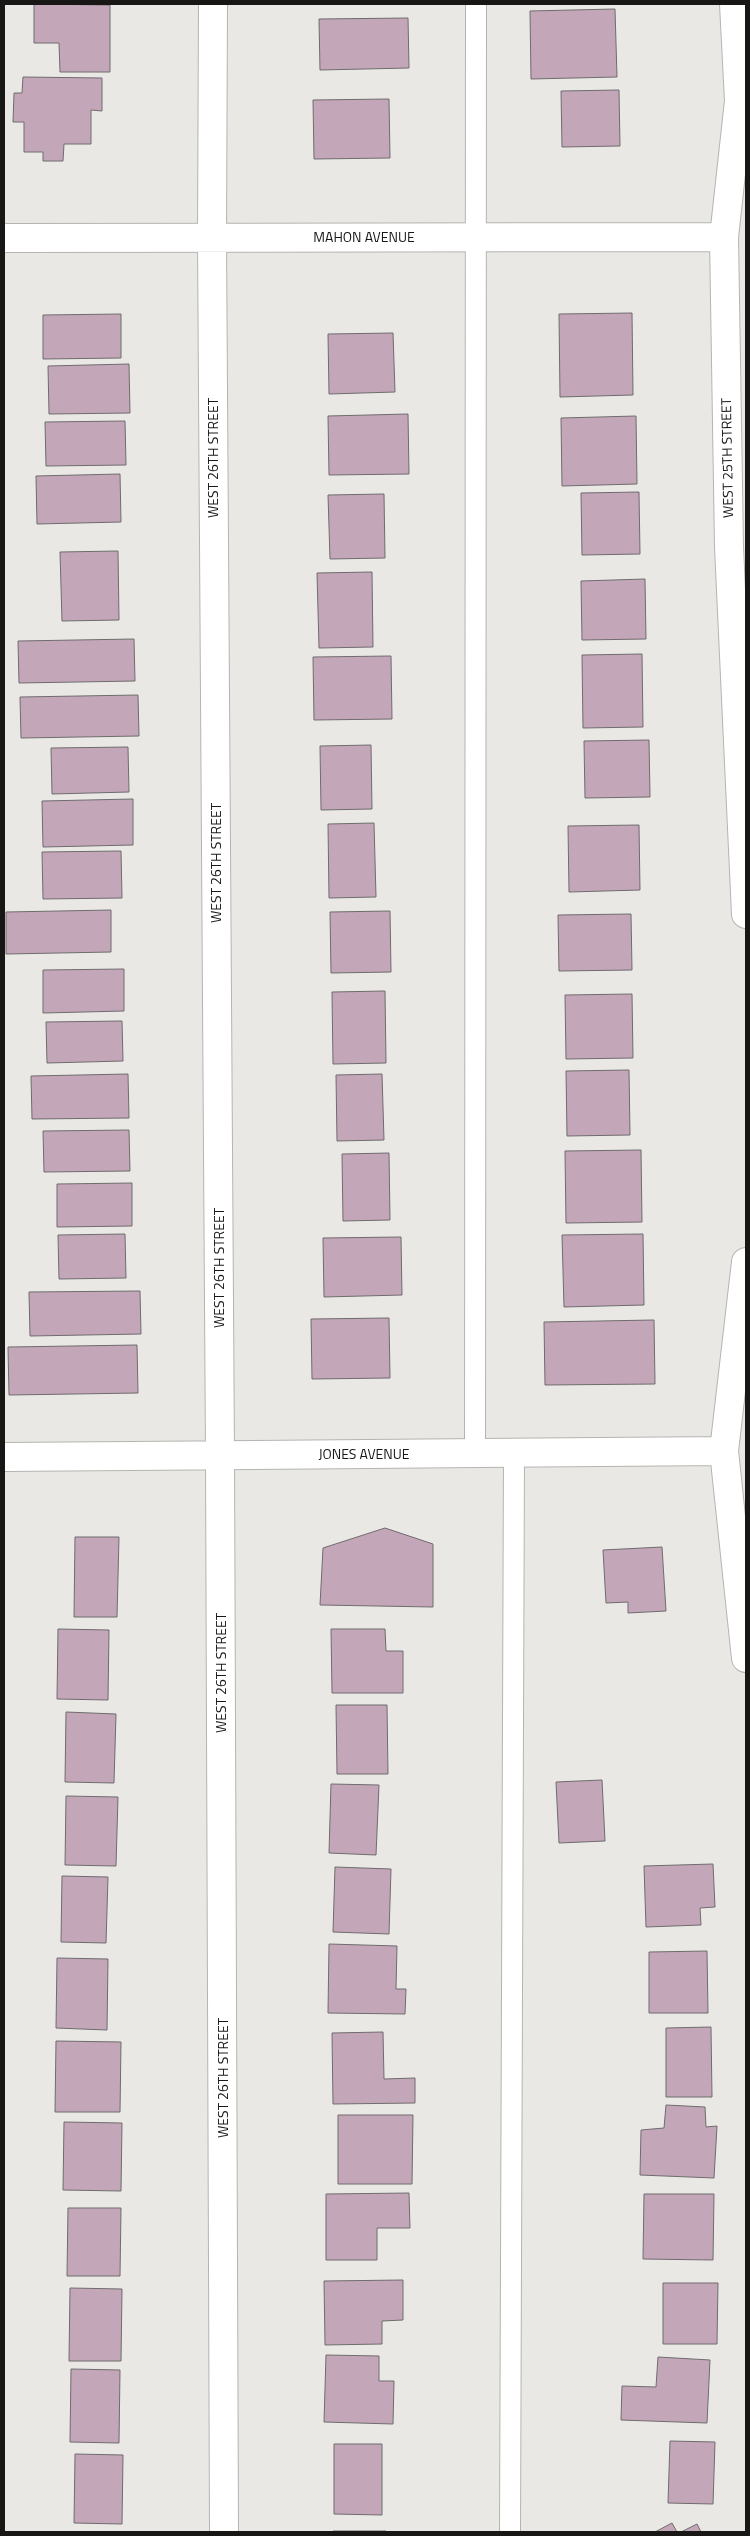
<svg xmlns="http://www.w3.org/2000/svg" width="750" height="2536" font-family="'Titillium Web',sans-serif">
	<style>
		.building { fill: #c3a7b9; stroke: #6f6c6e }
		.lines { fill: none; stroke-linecap: round; stroke-linejoin: round }
		.lane-casing { stroke: #b6b4b0; stroke-width: 22 }
		.street-casing { stroke: #b6b4b0; stroke-width: 30 }
		.lane { stroke: #fff; stroke-width: 20 }
		.street { stroke: #fff; stroke-width: 28 }
		.labels { text-anchor: middle; stroke-width: 4.5; stroke-linejoin: round; paint-order: stroke }
		.street-label { font-size: 14px; fill: #181716; stroke: #fff }
	</style>
	<rect width="100%" height="100%" fill="#eae8e4"/>
	<path class="building" d="M34 4 110 5V72H60L59 43H34Z
		M615 9 617 77 531 79 530 11Z
		M408 18 409 68 320 70 319 19Z
		M23 77 102 78V111L91 110V144H64L63 161H43V152H24V122H13L14 93H22Z
		M619 90 620 146 562 147 561 91Z
		M389 99 390 158 314 159 313 100Z
		M632 313 633 395 560 397 559 314Z
		M121 314V358L43 359V315Z
		M393 333 395 392 329 394 328 334Z
		M129 364 130 413 49 414 48 366Z
		M408 414 409 474 329 475 328 416Z
		M636 416 637 484 562 486 561 418Z
		M125 421 126 465 46 466 45 422Z
		M120 474 121 522 37 524 36 476Z
		M639 492 640 554 582 555 581 493Z
		M384 494 385 558 330 559 328 495Z
		M118 551 119 620 62 621 60 552Z
		M372 572 373 647 319 648 317 573Z
		M645 579 646 639 582 640 581 581Z
		M134 639 135 681 19 683 18 641Z
		M642 654 643 727 583 728 582 655Z
		M391 656 392 719 314 720 313 657Z
		M138 695 139 736 21 738 20 697Z
		M649 740 650 797 585 798 584 741Z
		M371 745 372 809 321 810 320 746Z
		M128 747 129 792 52 794 51 748Z
		M133 799V845L43 847 42 801Z
		M374 823 376 897 329 898 328 824Z
		M639 825 640 890 569 892 568 826Z
		M121 851 122 898 43 899 42 852Z
		M111 910V952L6 954V912Z
		M390 911 391 972 331 973 330 912Z
		M631 914 632 970 559 971 558 915Z
		M124 969V1011L43 1013V970Z
		M385 991 386 1063 333 1064 332 992Z
		M632 994 633 1058 566 1059 565 995Z
		M122 1021 123 1061 47 1063 46 1022Z
		M629 1070 630 1135 567 1136 566 1071Z
		M128 1074 129 1118 32 1119 31 1076Z
		M382 1074 384 1140 337 1141 336 1075Z
		M129 1130 130 1171 44 1172 43 1131Z
		M641 1150 642 1222 566 1223 565 1151Z
		M389 1153 390 1220 343 1221 342 1154Z
		M132 1183V1226L57 1227V1184Z
		M125 1234 126 1278 59 1279 58 1235Z
		M643 1234 644 1305 564 1307 562 1235Z
		M401 1237 402 1295 324 1297 323 1238Z
		M140 1291 141 1334 30 1336 29 1292Z
		M389 1318 390 1378 312 1379 311 1319Z
		M654 1320 655 1384 545 1385 544 1322Z
		M137 1345 138 1393 9 1395 8 1347Z
		M385 1528 433 1544V1607L320 1605 323 1548Z
		M75 1537H119L117 1617H74Z
		M662 1547 666 1611 628 1613V1602L606 1603 603 1550Z
		M58 1629 109 1630 108 1700 57 1699Z
		M331 1629H385L386 1651H403V1693H332Z
		M336 1705H387L388 1774H337Z
		M66 1712 116 1714 114 1783 65 1782Z
		M602 1780 605 1841 559 1843 556 1782Z
		M331 1784 379 1785 376 1855 329 1853Z
		M66 1796 118 1797 116 1866 65 1865Z
		M713 1864 715 1907 700 1908 701 1925 646 1927 644 1866Z
		M335 1867 391 1869 389 1934 333 1932Z
		M62 1876 108 1877 106 1943 61 1942Z
		M329 1944 397 1946 396 1989H406L405 2014 328 2013Z
		M707 1951 708 2013H649V1952Z
		M57 1958 108 1959 107 2030 56 2028Z
		M711 2027 712 2097H666V2028Z
		M383 2032 384 2079 415 2078V2103L333 2104 332 2033Z
		M56 2041 121 2042 120 2112H55Z
		M666 2105 705 2107 706 2127 717 2126 714 2178 640 2175 641 2130 664 2128Z
		M338 2115H413L412 2184H338Z
		M64 2122 122 2123 121 2191 63 2190Z
		M409 2193 410 2228H377V2260H326V2194Z
		M644 2194H714L713 2260 643 2259Z
		M68 2208H121L120 2276H67Z
		M403 2280V2320L382 2321V2344L325 2345 324 2281Z
		M663 2283H718L717 2344H663Z
		M70 2288 122 2289 121 2361H69Z
		M326 2355 379 2356V2381H394L393 2424 324 2422Z
		M658 2357 710 2360 707 2423 621 2420 622 2386 656 2387Z
		M71 2369 120 2370 119 2443 70 2442Z
		M670 2441 715 2442 713 2504 668 2503Z
		M334 2444H382V2515L334 2514Z
		M75 2454 123 2455 122 2524 74 2523Z
		M672 2523 677 2532H655Z
		M697 2524 701 2532H681Z
		M333 2531H386V2532H333Z"/>
	<g class="lines">
		<g class="lane-casing">
			<path id="lane" d="M475 1453 476 4
				M510 2532 514 1453"/>
		</g>
		<g class="street-casing">
			<path id="street" d="M213 4 212 238 220 1455 224 2532
				M734 4 739 101 724 237 729 547 746 914
				M4 238 724 237
				M746 1262 724 1451 746 1658
				M4 1457 724 1451"/>
		</g>
		<use href="#lane" class="lane"/>
		<use href="#street" class="street"/>
	</g>
	<g class="labels">
		<g class="street-label">
			<text x="364" y="242">MAHON AVENUE</text>
			<text transform="translate(213 458) rotate(-90)" y="5">WEST 26TH STREET</text>
			<text transform="translate(727 458) rotate(-91)" y="5">WEST 25TH STREET</text>
			<text transform="translate(216 863) rotate(-90)" y="5">WEST 26TH STREET</text>
			<text transform="translate(219 1268) rotate(-90)" y="5">WEST 26TH STREET</text>
			<text x="364" y="1459">JONES AVENUE</text>
			<text transform="translate(221 1673) rotate(-90)" y="5">WEST 26TH STREET</text>
			<text transform="translate(223 2078) rotate(-90)" y="5">WEST 26TH STREET</text>
		</g>
	</g>
	<rect width="750" height="2536" fill="none" stroke="#181716" stroke-width="10"/>
</svg>
